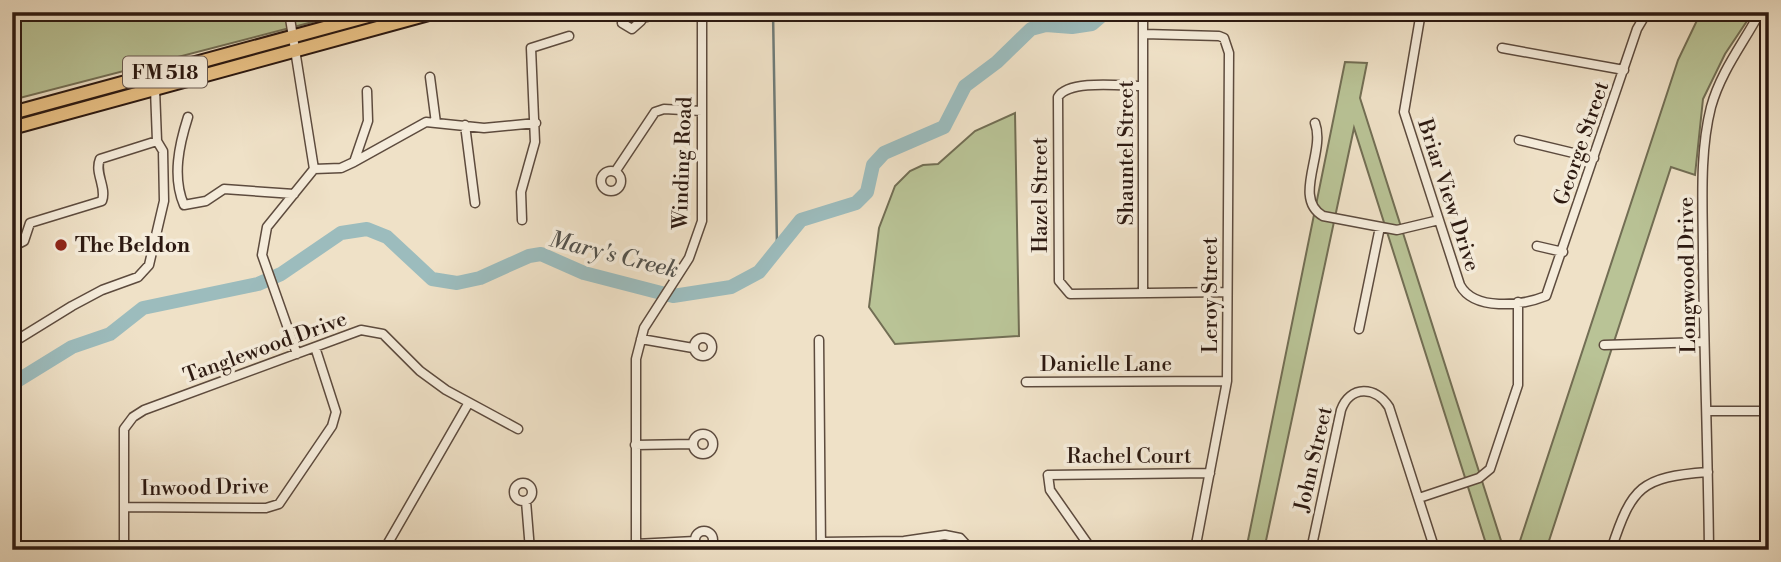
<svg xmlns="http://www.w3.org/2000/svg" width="1781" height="562" font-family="'Libre Bodoni',serif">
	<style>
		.green { fill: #b9c396; stroke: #726e54; stroke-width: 2 }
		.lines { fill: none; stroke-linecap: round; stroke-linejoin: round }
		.stream { stroke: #6f7b78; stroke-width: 2.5 }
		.river { stroke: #9cbcbd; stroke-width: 14 }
		.street-casing { stroke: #5d4b3e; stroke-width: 11 }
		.primary-casing { stroke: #2c1911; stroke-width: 16 }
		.street { stroke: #f5ecdb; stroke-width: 8 }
		.primary { stroke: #e8c084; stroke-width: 12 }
		.poi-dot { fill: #8f2418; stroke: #f5ecdb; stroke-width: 2.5 }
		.labels { text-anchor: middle; stroke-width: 7; stroke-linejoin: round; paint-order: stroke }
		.shield { fill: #f5ecdb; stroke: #68584e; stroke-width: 2 }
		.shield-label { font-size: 19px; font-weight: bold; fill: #2c1911 }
		.street-label { font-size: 21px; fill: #2c1911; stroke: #f5ecdb }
		.poi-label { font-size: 21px; font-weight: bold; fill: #2c1911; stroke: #f5ecdb; text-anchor: start }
		.water-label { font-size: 23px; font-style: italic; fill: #53524d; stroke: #f5ecdb }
	</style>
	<rect width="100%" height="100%" fill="#efe1c7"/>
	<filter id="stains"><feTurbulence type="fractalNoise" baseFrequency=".00286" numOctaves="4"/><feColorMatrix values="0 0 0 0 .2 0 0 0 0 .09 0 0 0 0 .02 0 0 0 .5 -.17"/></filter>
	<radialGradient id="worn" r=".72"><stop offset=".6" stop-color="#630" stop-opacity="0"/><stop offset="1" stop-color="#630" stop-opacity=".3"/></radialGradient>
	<path class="green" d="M12 12H351L12 100Z
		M1701 12H1753L1725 54 1703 99 1695 175 1671 167 1546 550H1517L1678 60Z
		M1345 62 1367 63 1360 98 1504 550H1488L1354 128 1264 550H1246Z
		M1015 113 1019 336 895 344 869 307 879 228 895 186 910 171 923 165 938 164 975 131Z"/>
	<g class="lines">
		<path class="stream" d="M773 12 777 247"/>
		<path class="river" d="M12 384 72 347 110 334 143 308 258 284 281 274 341 233 367 229 387 237 432 279 457 283 480 278 529 256 541 254 584 273 673 296 731 287 759 272 801 220 856 203 867 192 873 165 884 153 944 127 965 86 997 62 1031 29 1046 25 1072 27 1092 24 1106 12"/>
		<g class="street-casing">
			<path id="street" d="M289 12 314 169 267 227 262 255 297 354
				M625 12 622 23 632 29 641 21 638 12
				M1143 12V293
				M1421 12 1404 112 1460 285C1474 311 1521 306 1546 296L1637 29 1647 12
				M641 18 671 12
				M1144 34 1219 36 1224 38 1229 53 1227 381 1195 550
				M1502 48 1624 70
				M430 77 436 123
				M1143 86C1123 86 1069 79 1058 97L1059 281 1070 294 1227 292
				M188 117C179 145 172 177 184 205L206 201 224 189 294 194
				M1315 123C1326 152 1292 198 1323 216L1397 230 1439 220
				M465 125 475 203
				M1519 140 1594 158
				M354 162 426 122 484 128 536 123
				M314 169 341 168 354 162 368 121 367 91
				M601 181a10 10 0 1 1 20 0a10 10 0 1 1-20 0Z
				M615 172 655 112 664 109 702 111
				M522 220 521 192 535 142 531 48 569 36
				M1537 246 1563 252
				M12 247 24 241 30 223 102 201C107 187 94 173 100 159L157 141
				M1359 329 1380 227
				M694 347a9 9 0 1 1 18 0a9 9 0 1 1-18 0Z
				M641 339 693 348
				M819 340 821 550
				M12 343 72 306 102 290 138 277 149 265 164 201 163 151 157 141 155 89
				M1604 345 1704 342
				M1026 382 1227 381
				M1707 411H1769
				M693 444a10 10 0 1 1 20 0a10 10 0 1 1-20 0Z
				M635 445 693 444
				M514 492a9 9 0 1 1 18 0a9 9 0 1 1-18 0Z
				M1419 498 1479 478 1490 469 1518 385V302
				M526 501 530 550
				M124 507 266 508 279 504 332 426 336 412 315 347
				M695 540a9 9 0 1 1 18 0a9 9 0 1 1-18 0Z
				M938 536V550
				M821 542 904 541 945 535 960 538 971 550
				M635 544 695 541
				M124 550V429L133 417 144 410 361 330 383 334 420 371 446 390 518 429
				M384 550 468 404
				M636 550V359L644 328 689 258 702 221V12
				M1092 550 1050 490 1048 475 1210 473
				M1311 550 1341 410C1350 385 1376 386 1389 407L1435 550
				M1611 550C1632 486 1641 477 1708 472
				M1709 550C1708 452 1704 354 1703 256 1703 207 1699 154 1711 107 1721 71 1743 44 1760 12"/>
		</g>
		<g class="primary-casing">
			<path id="primary" d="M12 113 383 12
				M12 128 436 12"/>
		</g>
		<use href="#street" class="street"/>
		<use href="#primary" class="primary"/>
	</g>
	<circle class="poi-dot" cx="61" cy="245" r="7"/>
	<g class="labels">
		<rect class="shield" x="123" y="56.5" width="84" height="31" rx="5"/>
		<g class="shield-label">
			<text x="165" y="79">FM 518</text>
		</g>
		<g class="street-label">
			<text transform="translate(1581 143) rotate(-71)" y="7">George Street</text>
			<text transform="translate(1126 153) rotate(-90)" y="7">Shauntel Street</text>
			<text transform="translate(682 163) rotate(-88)" y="7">Winding Road</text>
			<text transform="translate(1040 195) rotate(-90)" y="7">Hazel Street</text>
			<text transform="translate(1449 195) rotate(72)" y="7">Briar View Drive</text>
			<text transform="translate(1687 275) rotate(-91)" y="7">Longwood Drive</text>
			<text transform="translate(1210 295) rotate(-90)" y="7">Leroy Street</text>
			<text transform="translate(265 347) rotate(-20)" y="7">Tanglewood Drive</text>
			<text x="1106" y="371">Danielle Lane</text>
			<text x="1129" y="463">Rachel Court</text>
			<text transform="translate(1313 459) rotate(-77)" y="7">John Street</text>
			<text transform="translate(205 487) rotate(-1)" y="7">Inwood Drive</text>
		</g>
		<g class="poi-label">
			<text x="75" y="252">The Beldon</text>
		</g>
		<g class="water-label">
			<text transform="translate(614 254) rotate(14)" y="8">Mary's Creek</text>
		</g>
	</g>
	<rect width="1781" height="562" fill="none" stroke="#efe1c7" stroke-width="42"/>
	<rect x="14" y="14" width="1753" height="534" fill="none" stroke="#2c1911" stroke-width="3.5"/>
	<rect x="21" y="21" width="1739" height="520" fill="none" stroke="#2c1911" stroke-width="2"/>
	<rect width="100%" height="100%" filter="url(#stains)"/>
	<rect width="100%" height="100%" fill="url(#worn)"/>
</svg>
